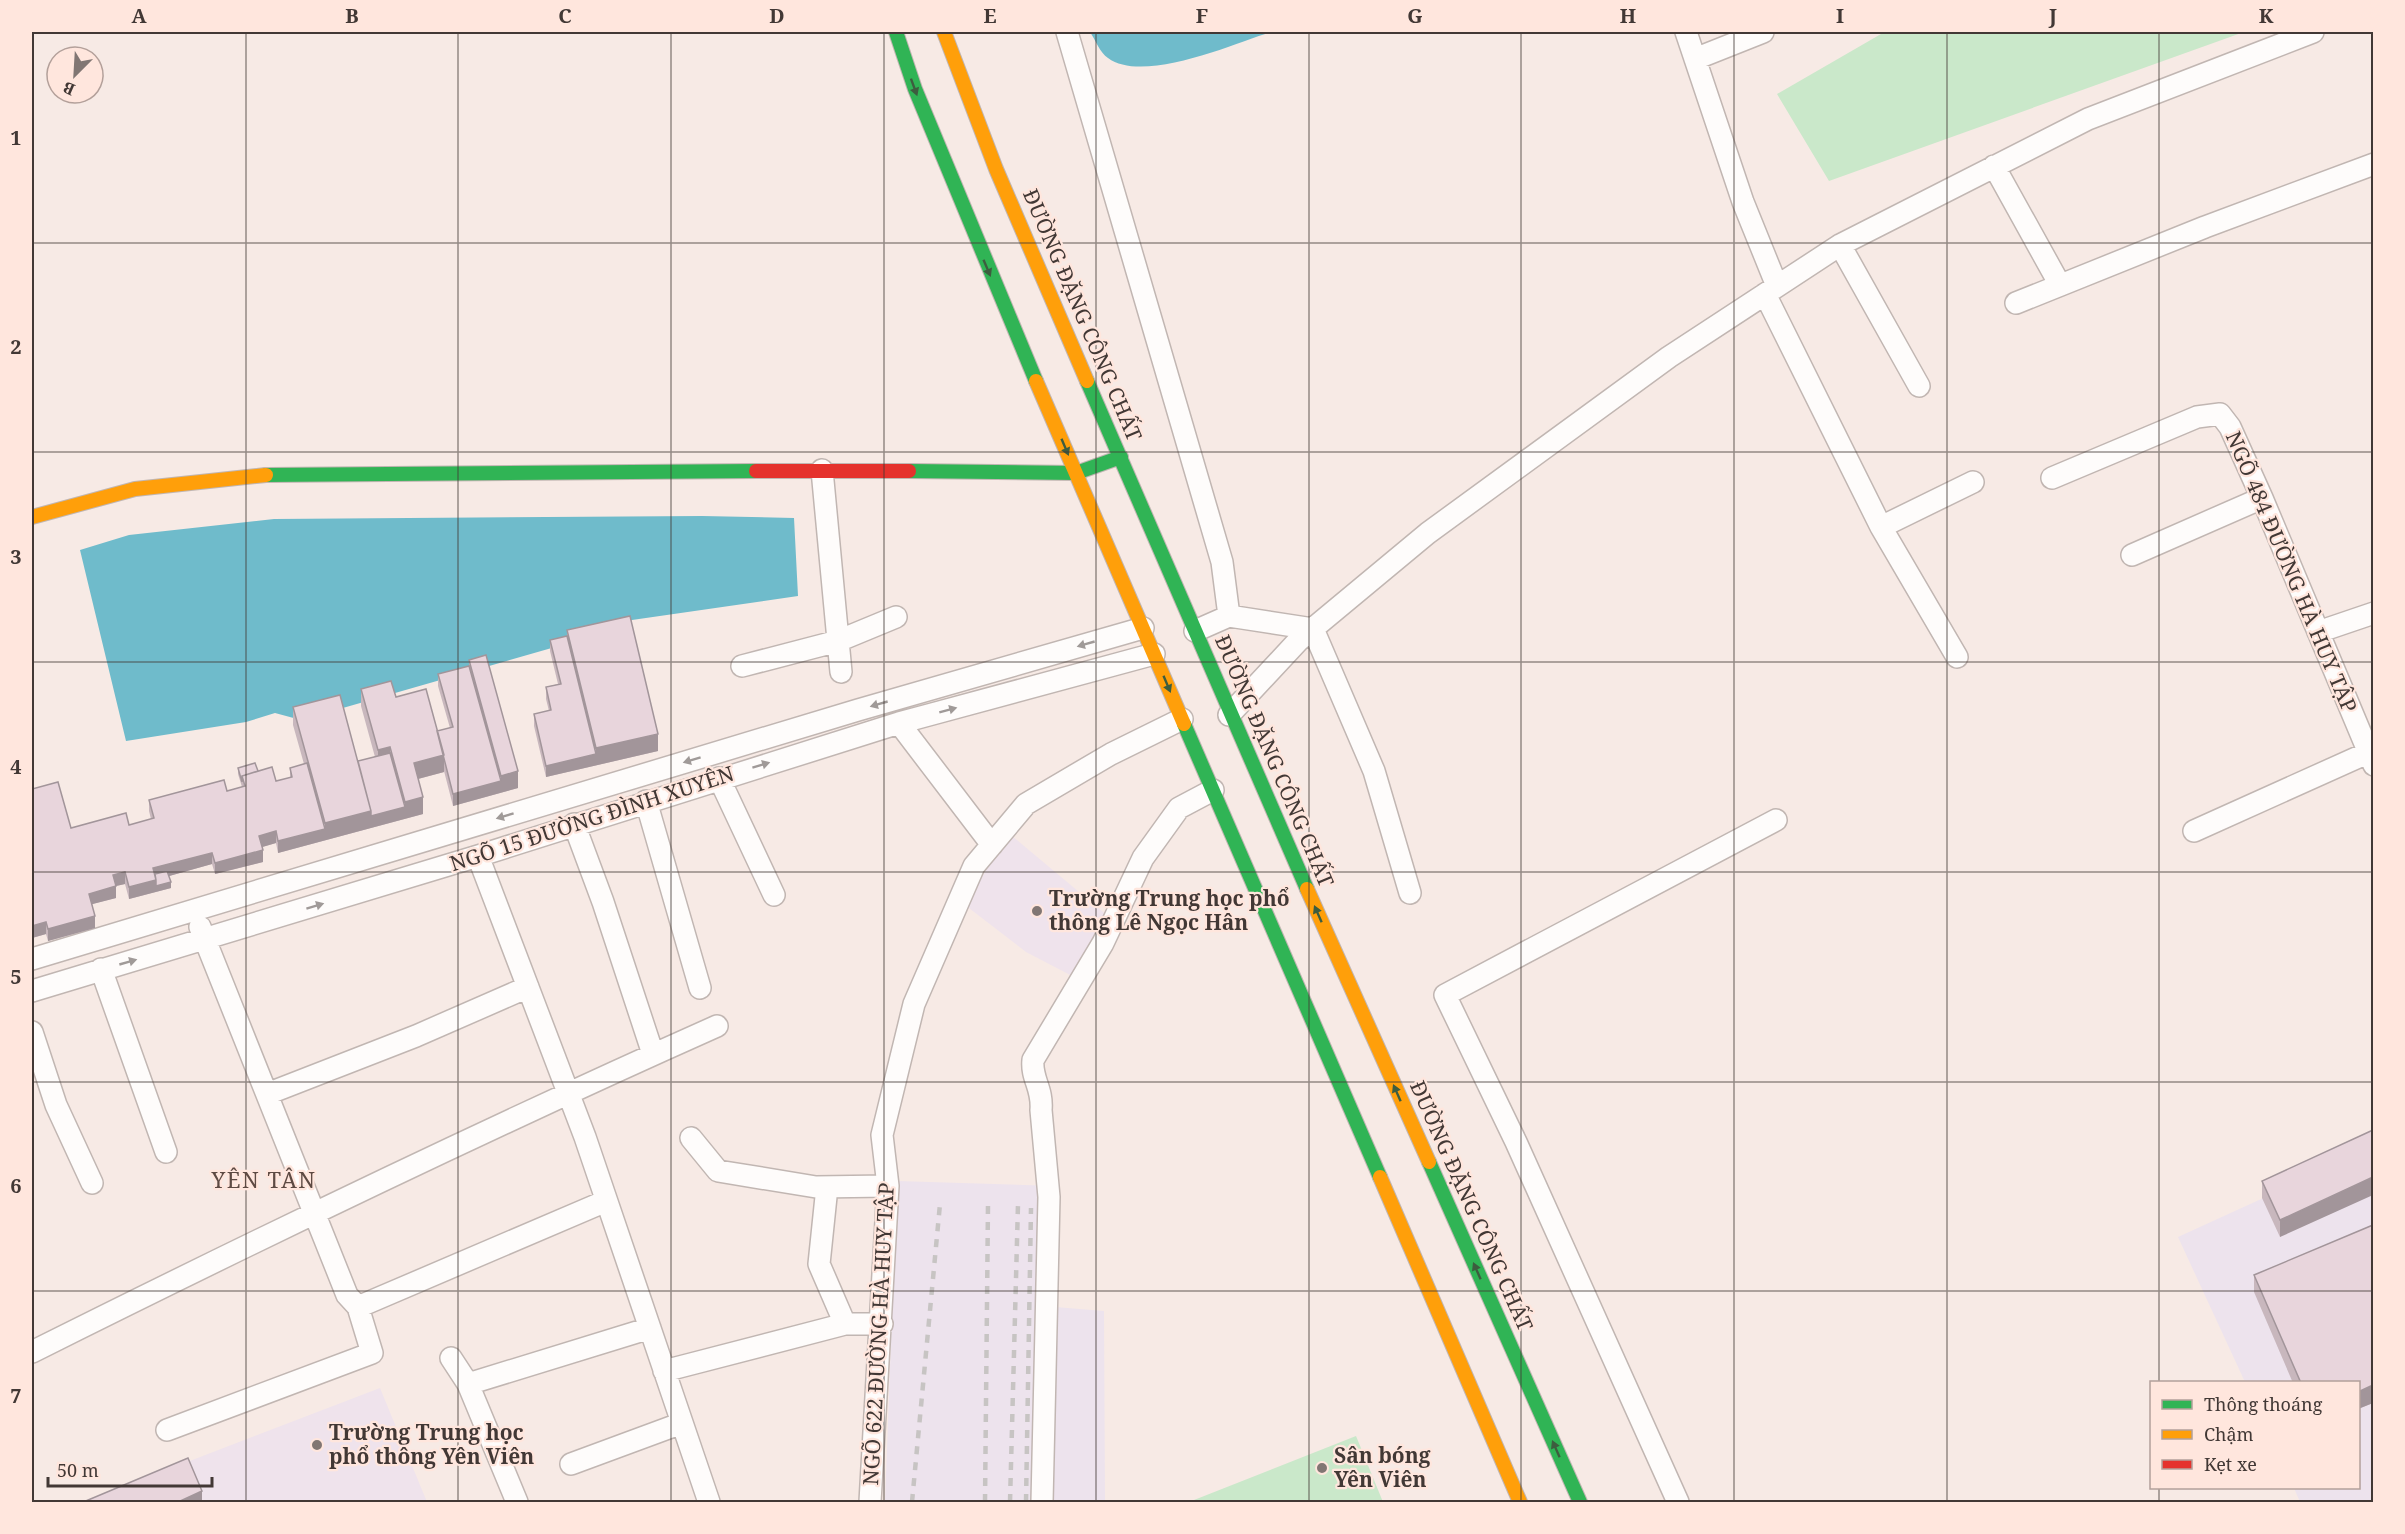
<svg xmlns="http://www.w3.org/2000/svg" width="2405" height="1534" font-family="'Noto Serif',serif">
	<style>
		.industrial { fill: #ede3ed }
		.education { fill: #efe3ec }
		.green { fill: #cae8ca }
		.water { fill: #6fbbcb }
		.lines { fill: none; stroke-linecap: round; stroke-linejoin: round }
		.street-casing { stroke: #c1b6b2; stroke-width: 24 }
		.fast-casing { stroke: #c1b6b2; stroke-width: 16 }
		.slow-casing { stroke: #c1b6b2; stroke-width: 16 }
		.jam-casing { stroke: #c1b6b2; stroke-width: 16 }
		.street { stroke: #fefcfb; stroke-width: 21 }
		.fast { stroke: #30b455; stroke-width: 14 }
		.slow { stroke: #ff9f0a; stroke-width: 14 }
		.jam { stroke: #e5322d; stroke-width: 14 }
		.rail { stroke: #c7c4c3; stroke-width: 4.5; stroke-dasharray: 8 8; stroke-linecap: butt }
		.wall { fill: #c8b7bd }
		.shaded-wall { fill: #a2959a }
		.building { fill: #e8d5dc; stroke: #a2959a; stroke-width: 1.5 }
		.oneway { fill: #3d5d3f }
		.oneway2 { fill: #a09a98 }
		.grid { fill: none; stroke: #423835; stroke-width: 1.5; stroke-opacity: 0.55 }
		.poi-dot { fill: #817673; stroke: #ffe6dd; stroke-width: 2 }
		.labels { text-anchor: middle; stroke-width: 4.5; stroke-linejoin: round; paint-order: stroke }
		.street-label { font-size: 21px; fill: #423835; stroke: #ffe6dd }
		.poi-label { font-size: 21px; font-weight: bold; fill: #423835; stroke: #ffe6dd; text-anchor: start }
		.neighbourhood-label { font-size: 22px; letter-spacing: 1.5px; fill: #5e4a43; stroke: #ffe6dd }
		.neatline { fill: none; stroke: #423835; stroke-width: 2 }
		.grid-label { font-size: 20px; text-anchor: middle; font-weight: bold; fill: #423835 }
	</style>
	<rect width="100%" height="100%" fill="#f7eae5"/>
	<path class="industrial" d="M2373 1148V1502H2300L2294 1488H2358V1382H2245L2178 1237Z
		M897 1181 1056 1186 1055 1307 1104 1311 1105 1502H885Z"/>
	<path class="education" d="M1012 836 1109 917 1076 978 1026 952 965 905 996 854Z
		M380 1388 427 1502H83Z"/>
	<path class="green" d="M1881 32H2244L1829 181 1777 94 1881 34Z
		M1356 1436 1383 1502H1195L1194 1500Z"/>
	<path class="water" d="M1090 32H1271C1233 44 1143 84 1108 58 1100 53 1095 39 1090 32Z
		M702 516 794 518 798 596 632 620 597 635 301 720 275 713 246 722 126 741 80 550 129 535 274 519Z"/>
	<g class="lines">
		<g class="street-casing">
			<path id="street" d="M1067 32 1222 562 1229 616 1195 631
				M1686 32 1743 202 1777 286
				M1695 59 1763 32
				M1994 166 2060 285
				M1840 245 1919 386
				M1765 294 1881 527 1957 657
				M2016 303 2205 227 2374 164
				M822 470 841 672
				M2052 478 2197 417 2220 414 2230 427 2262 498 2374 765
				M1881 527 1973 482
				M2132 555 2262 498
				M1229 616 1313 629 1374 771 1410 893
				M2318 632 2374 613
				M742 666 838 641 896 617
				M1229 715 1298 641 1428 533 1669 357 1840 245 2088 119 2313 32
				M899 723 992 845
				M719 778 774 895
				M646 801 700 988
				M574 824 603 902 653 1054
				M2194 831 2374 750
				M478 856 585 1137 709 1502
				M32 959 858 710 1143 628
				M101 969 166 1152
				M32 991 478 856 899 723 1154 654
				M32 1032 56 1105 92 1183
				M267 1094 416 1036 528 987
				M691 1138 718 1171 816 1187 888 1186
				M827 1187 819 1264 845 1324H882
				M358 1307 606 1201
				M32 1352C258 1239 486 1129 717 1026
				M451 1358 468 1384 517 1502
				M664 1371 845 1324
				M468 1384 650 1328
				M167 1430 372 1353 358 1307 347 1295 200 927
				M571 1464 682 1423
				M870 1502 888 1186 882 1135 914 1004 974 866 1026 804 1111 754 1182 719
				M1042 1502 1049 1197 1041 1110C1043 1088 1031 1079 1033 1060L1103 943 1143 858 1179 808 1213 790
				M1678 1502 1516 1142 1445 995 1776 820"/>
		</g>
		<g class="fast-casing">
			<path id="fast" d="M896 32 915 89 1036 381
				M1087 381 1307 889
				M909 471 1076 473 1121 457
				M266 475 756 471
				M1184 724 1380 1177
				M1429 1162 1580 1502"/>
		</g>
		<g class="slow-casing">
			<path id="slow" d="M944 32 996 169 1087 381
				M1036 381 1184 724
				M32 517 135 489 266 475
				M1307 889 1429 1162
				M1380 1177 1520 1502"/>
		</g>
		<g class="jam-casing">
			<path id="jam" d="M756 471H909"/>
		</g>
		<use href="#street" class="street"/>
		<use href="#fast" class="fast"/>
		<use href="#slow" class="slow"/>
		<use href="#jam" class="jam"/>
		<path class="rail" d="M912 1502 940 1204
			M985 1502 988 1204
			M1010 1502 1018 1204
			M1026 1502 1031 1208"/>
	</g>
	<path class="wall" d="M567 630 658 751 546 777 534 726V714L549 711 546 699V687L558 684 550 651V640L567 636Z
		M469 660 518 788 453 806 444 771V772L418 779 423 814 278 853 276 843 262 847 263 862 215 874 212 864 169 876 171 888 129 899 125 884 116 886V898L92 904 95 928 48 941 46 934 32 938V789L71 828 129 825 151 819 149 811V800L227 791 242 787 238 774V768L258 771 276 781 290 778V768L304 764 293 725V707L358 761 375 757 361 706V689L396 697 437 731 450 728 438 686V674L469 666Z
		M2373 1130 2280 1237 2262 1198V1181Z
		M2373 1225V1403L2358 1409V1383H2293L2254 1292V1275Z"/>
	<path class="shaded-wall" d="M658 734V751L546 777V766L596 754V748Z
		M390 747V765L378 768V750Z
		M444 755V772L414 780V763Z
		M518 771V788L453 806V794L501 781V776Z
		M423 797V814L278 853V841L325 829V823L371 811 405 807V802Z
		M276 831V843L259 848V836Z
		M263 850V862L215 874V863Z
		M212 853V864L155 880 153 868Z
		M125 872V884L116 886V898L89 905V894L113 875Z
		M156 880 171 882V888L129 899V887Z
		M95 916V928L48 941V929Z
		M46 922V934L32 938V926Z
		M2373 1177V1195L2280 1237V1220Z
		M2373 1385V1403L2358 1409V1392Z
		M202 1491V1503H176Z"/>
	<path class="building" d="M630 616 658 734 596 748 567 630Z
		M567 636 596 754 546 766 534 714 551 710 546 687 561 684 550 640Z
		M486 655 518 771 501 776 469 660Z
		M469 666 501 781 453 794 437 731 453 727 438 674Z
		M391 681 396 697 426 689 444 755 414 763 423 797 405 802 390 747 378 750 361 689Z
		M340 695 371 811 325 823 293 707Z
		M390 753 405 807 371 816V811L358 761Z
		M255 763 258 771 242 776V782L238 768Z
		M307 763 325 829 278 841 276 831 259 836 263 850 215 863 212 853 153 868 156 880 129 887 125 872 113 875 116 886 89 894 95 916 48 929 46 922 32 926V789L58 782 71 828 126 813 129 825 154 818 149 800 224 780 227 791 245 786 242 776 272 767 276 781 292 777 290 768Z
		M167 871 171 882 156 886V880L155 874Z
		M2373 1130V1177L2280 1220 2262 1181Z
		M2373 1225V1385L2358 1392V1383H2301L2254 1275Z
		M188 1458 202 1491 176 1503H81Z"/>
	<defs><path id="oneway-solid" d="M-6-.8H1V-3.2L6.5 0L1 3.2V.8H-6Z" transform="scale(1.5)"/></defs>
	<g class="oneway">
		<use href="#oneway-solid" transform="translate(914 87) rotate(70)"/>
		<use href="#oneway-solid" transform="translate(987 268) rotate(67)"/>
		<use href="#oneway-solid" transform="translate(1065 447) rotate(67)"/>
		<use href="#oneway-solid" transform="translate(1167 684) rotate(67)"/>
		<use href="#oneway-solid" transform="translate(1318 914) rotate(-114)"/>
		<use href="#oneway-solid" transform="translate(1397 1093) rotate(-114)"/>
		<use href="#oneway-solid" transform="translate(1477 1271) rotate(-114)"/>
		<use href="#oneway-solid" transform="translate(1556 1449) rotate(-114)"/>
	</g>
	<g class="oneway2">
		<use href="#oneway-solid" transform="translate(1086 644) rotate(164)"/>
		<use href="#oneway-solid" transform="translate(879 704) rotate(164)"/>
		<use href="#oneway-solid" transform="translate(948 710) rotate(-15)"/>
		<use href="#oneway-solid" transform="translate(692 760) rotate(163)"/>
		<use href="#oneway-solid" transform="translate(761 765) rotate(-17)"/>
		<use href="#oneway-solid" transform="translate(505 816) rotate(163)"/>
		<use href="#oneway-solid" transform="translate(315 906) rotate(-17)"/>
		<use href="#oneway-solid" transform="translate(128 962) rotate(-16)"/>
	</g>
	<path class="grid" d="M246 32V1502M458 32V1502M671 32V1502M884 32V1502M1096 32V1502M1309 32V1502M1521 32V1502M1734 32V1502M1947 32V1502M2159 32V1382M32 243H2374M32 452H2374M32 662H2374M32 872H2374M32 1082H2374M32 1291H2374M2159 1488V1502"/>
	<g class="poi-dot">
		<circle cx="1037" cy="911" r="6"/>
		<circle cx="317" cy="1445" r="6"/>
		<circle cx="1322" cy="1468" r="6"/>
	</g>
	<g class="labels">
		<g class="street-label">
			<text transform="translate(1082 315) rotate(67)" y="7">ĐƯỜNG ĐẶNG CÔNG CHẤT</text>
			<text transform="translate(2291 572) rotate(67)" y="7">NGÕ 484 ĐƯỜNG HÀ HUY TẬP</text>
			<text transform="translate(1274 761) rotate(67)" y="7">ĐƯỜNG ĐẶNG CÔNG CHẤT</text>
			<text transform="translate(592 819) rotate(-18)" y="7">NGÕ 15 ĐƯỜNG ĐÌNH XUYÊN</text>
			<text transform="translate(1471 1206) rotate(66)" y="7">ĐƯỜNG ĐẶNG CÔNG CHẤT</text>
			<text transform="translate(879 1334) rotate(-87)" y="7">NGÕ 622 ĐƯỜNG HÀ HUY TẬP</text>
		</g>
		<g class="poi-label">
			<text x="1049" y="906">Trường Trung học phổ<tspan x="1049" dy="24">thông Lê Ngọc Hân</tspan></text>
			<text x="329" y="1440">Trường Trung học<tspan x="329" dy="24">phổ thông Yên Viên</tspan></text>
			<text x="1334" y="1463">Sân bóng<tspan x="1334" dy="24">Yên Viên</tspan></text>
		</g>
		<g class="neighbourhood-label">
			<text x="264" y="1188">YÊN TÂN</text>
		</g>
	</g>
	<rect width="2405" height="1534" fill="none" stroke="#ffe6dd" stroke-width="66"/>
	<rect x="2150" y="1381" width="210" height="108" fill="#ffe6dd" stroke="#b3a09a" stroke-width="1.5"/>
	<rect x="2162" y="1400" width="30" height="9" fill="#30b455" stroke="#b3a09a" stroke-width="1.5"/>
	<text x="2204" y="1411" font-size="18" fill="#423835">Thông thoáng</text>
	<rect x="2162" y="1430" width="30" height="9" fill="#ff9f0a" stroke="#b3a09a" stroke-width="1.5"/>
	<text x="2204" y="1441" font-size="18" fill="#423835">Chậm</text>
	<rect x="2162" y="1460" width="30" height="9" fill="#e5322d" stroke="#b3a09a" stroke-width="1.5"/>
	<text x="2204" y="1471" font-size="18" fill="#423835">Kẹt xe</text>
	<g transform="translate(75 75) rotate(204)"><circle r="28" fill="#ffe6dd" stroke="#b3a09a" stroke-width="1.5"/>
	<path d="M0-4.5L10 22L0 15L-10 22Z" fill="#817673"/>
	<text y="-9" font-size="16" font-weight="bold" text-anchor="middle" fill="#423835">B</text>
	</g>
	<path d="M48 1477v9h164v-9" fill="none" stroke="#423835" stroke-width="3"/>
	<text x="57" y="1477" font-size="18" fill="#423835" stroke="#ffe6dd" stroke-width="4.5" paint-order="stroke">50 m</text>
	<rect x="33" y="33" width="2339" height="1468" class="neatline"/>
	<g class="grid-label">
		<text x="139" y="23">A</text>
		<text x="352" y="23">B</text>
		<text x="565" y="23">C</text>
		<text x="777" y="23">D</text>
		<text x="990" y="23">E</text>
		<text x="1202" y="23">F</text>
		<text x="1415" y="23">G</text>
		<text x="1628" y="23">H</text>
		<text x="1840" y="23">I</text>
		<text x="2053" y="23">J</text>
		<text x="2266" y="23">K</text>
		<text x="16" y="145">1</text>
		<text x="16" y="354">2</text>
		<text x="16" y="564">3</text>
		<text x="16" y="774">4</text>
		<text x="16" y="984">5</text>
		<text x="16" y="1193">6</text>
		<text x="16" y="1403">7</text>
	</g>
</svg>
